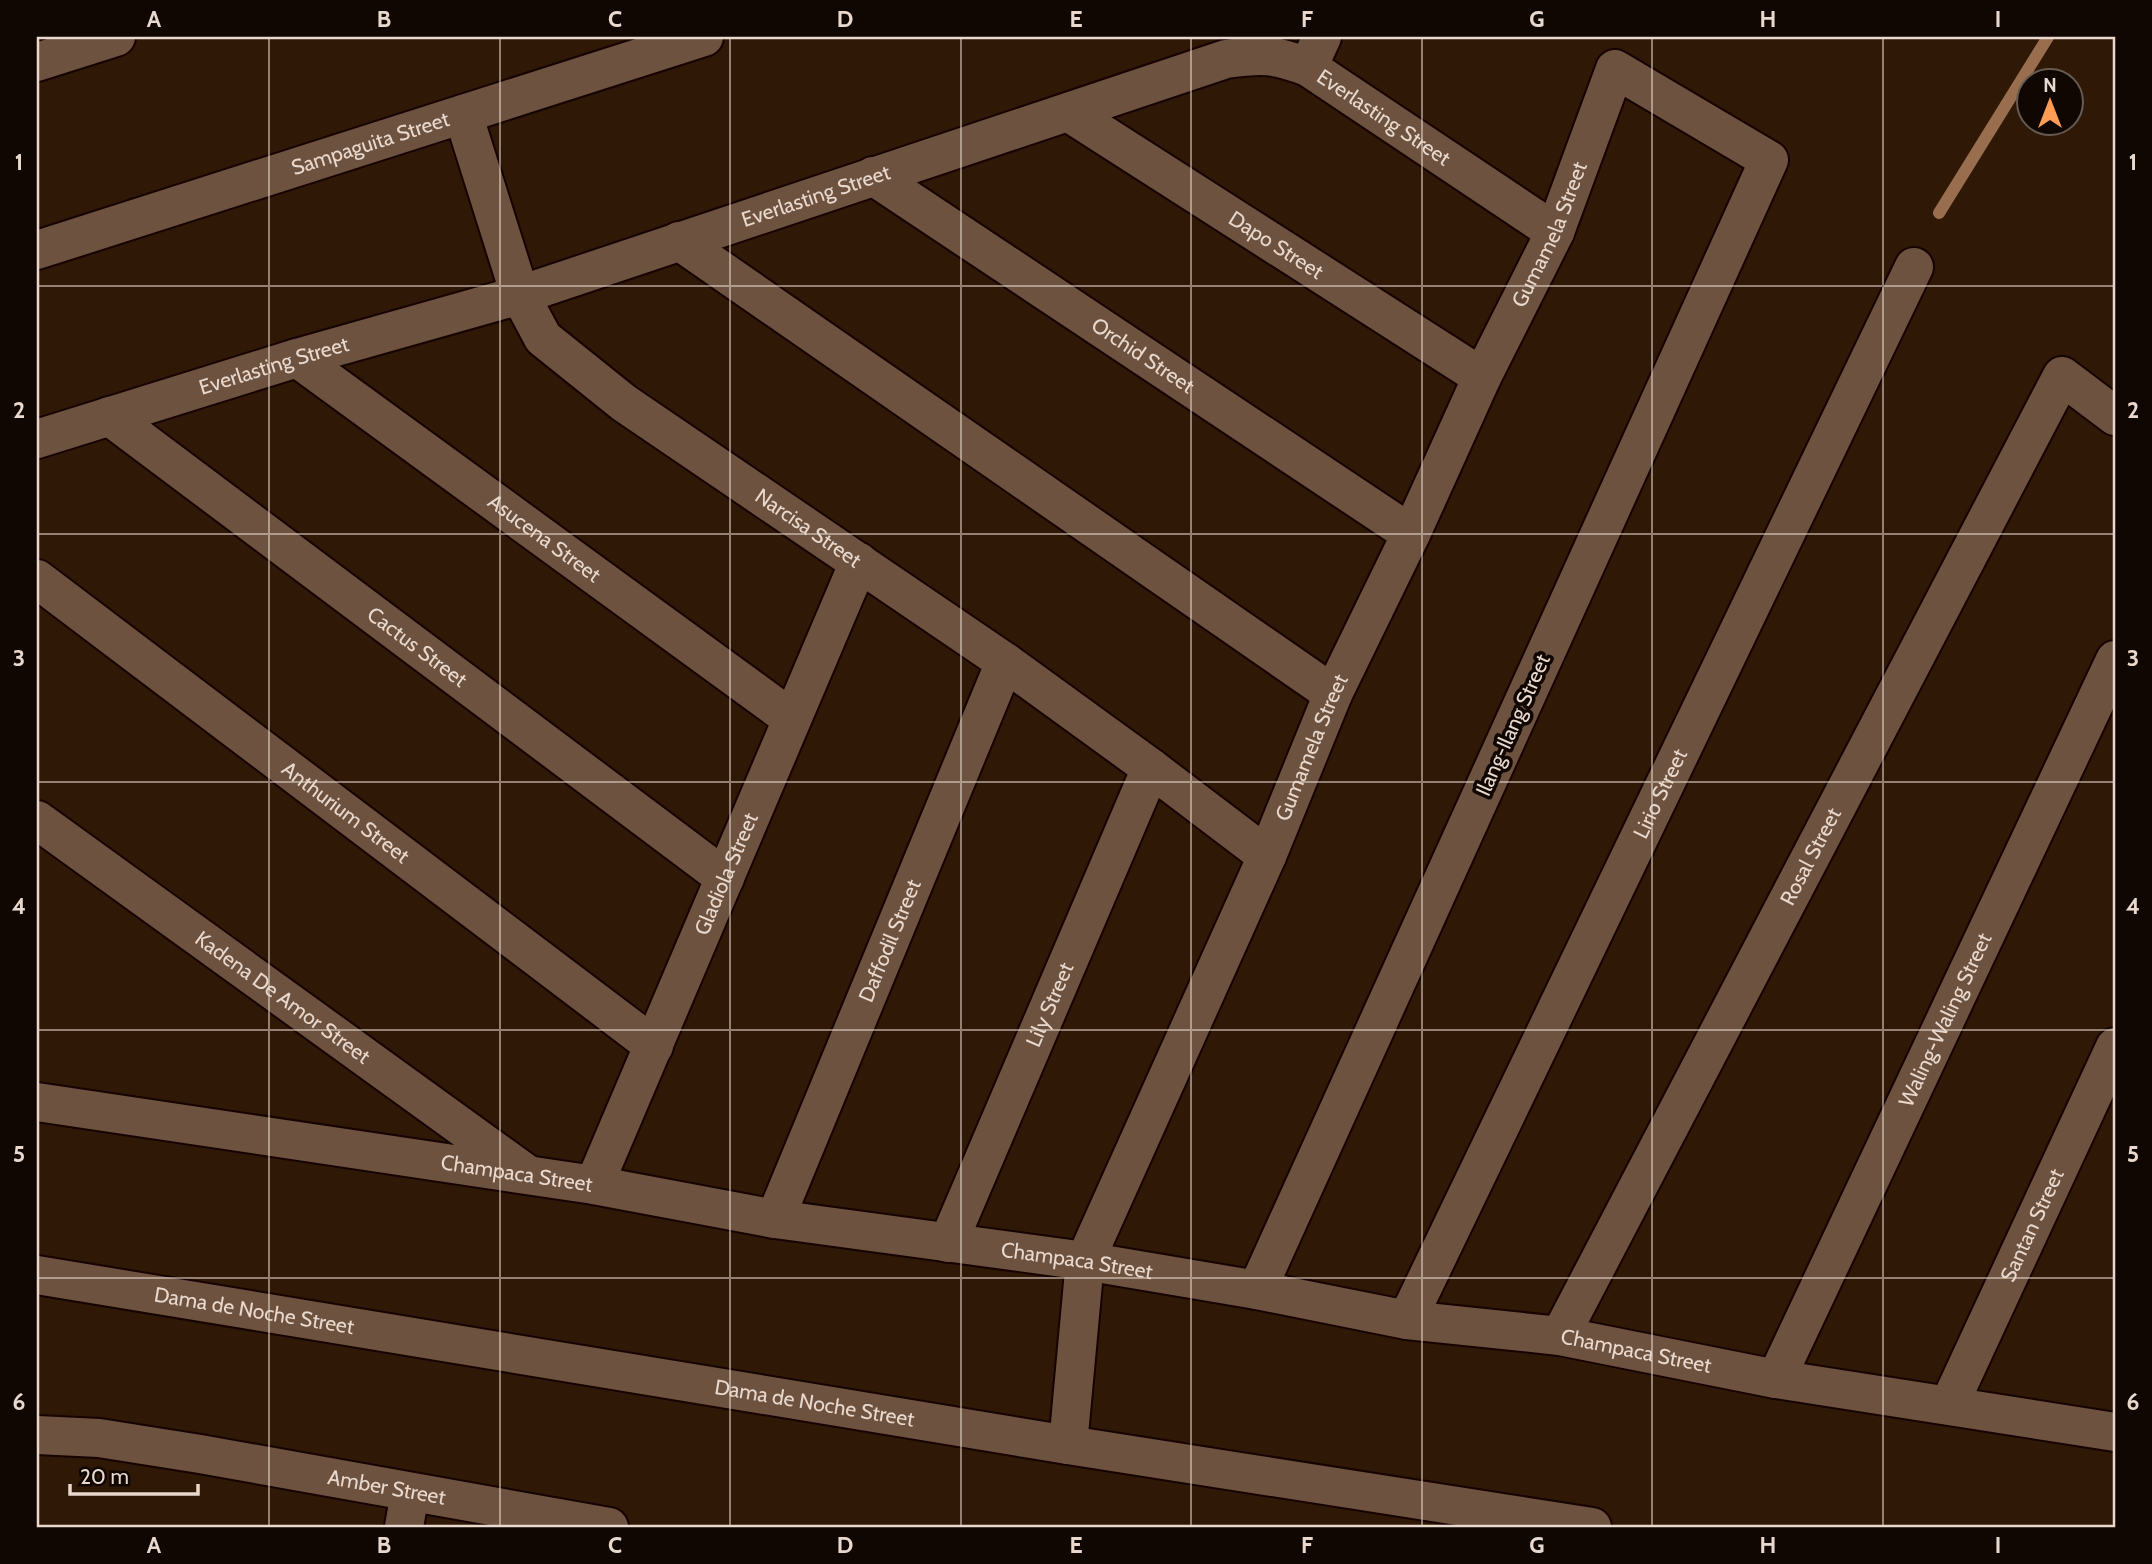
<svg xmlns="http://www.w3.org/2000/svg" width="2152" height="1564" font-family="Cabin,sans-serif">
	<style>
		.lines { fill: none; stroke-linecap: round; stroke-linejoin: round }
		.stream { stroke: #986e4e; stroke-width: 12 }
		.street-casing { stroke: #170300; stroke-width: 42 }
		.street { stroke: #6d523f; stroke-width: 38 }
		.grid { fill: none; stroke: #e8d8cd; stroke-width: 2; stroke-opacity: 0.55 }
		.labels { text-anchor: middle; stroke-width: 7; stroke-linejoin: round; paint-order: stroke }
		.street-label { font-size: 21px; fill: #e8d8cd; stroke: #100702 }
		.neatline { fill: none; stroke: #e8d8cd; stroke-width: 2.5 }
		.grid-label { font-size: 23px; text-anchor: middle; font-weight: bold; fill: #e8d8cd }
	</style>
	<rect width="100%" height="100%" fill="#301807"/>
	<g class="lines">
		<path class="stream" d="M1939 213 2048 37"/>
		<g class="street-casing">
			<g id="street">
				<path d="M37 62 116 37"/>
				<path d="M1308 67 1322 37"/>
				<path id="s1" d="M1068 112 1482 377"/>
				<path id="s2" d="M463 114 520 295 543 338 624 403 1005 662 1151 768 1267 856"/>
				<path id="s3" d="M873 176 1411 534"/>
				<path d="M679 241 1333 694"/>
				<path id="s4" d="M37 250 704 37"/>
				<path id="s5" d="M297 358 792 719"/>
				<path id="s6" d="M109 416 725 878"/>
				<path id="s7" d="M37 439 297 358 520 295 1226 59C1262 54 1274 54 1308 67L1555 232"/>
				<path id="s8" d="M37 579 654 1046"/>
				<path id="s9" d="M37 820 524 1172"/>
				<path id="s10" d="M37 1102 594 1185 775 1219 1085 1261 1257 1290 1407 1320 1560 1336 1776 1379 2115 1432"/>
				<path id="s11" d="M594 1185 859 562"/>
				<path id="s12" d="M775 1219 1005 662"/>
				<path id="s13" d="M948 1243 1151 768"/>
				<path id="s14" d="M37 1275 1068 1445 1592 1527"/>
				<path id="s15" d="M1407 1320 1914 267"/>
				<path id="s16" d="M1560 1336 2062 376 2115 416"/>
				<path id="s17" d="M1776 1379 2115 660"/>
				<path id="s18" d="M1949 1405 2115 1047"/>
				<path id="s19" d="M37 1435 99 1438 200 1454 609 1527"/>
				<path id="s20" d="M1068 1445 1085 1261 1267 856 1333 694 1411 534 1482 377 1555 232 1615 69 1769 160 1257 1290"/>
				<path d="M404 1527 410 1492"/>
			</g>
		</g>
		<use href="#street" class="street"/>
	</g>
	<path class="grid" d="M269 37V1527M500 37V1527M730 37V1527M961 37V1527M1191 37V1527M1422 37V1527M1652 37V1527M1883 37V1527M37 286H2115M37 534H2115M37 782H2115M37 1030H2115M37 1278H2115"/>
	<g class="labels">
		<g class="street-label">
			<text dy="7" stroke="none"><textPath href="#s7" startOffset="1423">Everlasting Street</textPath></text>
			<text dy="7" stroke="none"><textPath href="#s4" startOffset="350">Sampaguita Street</textPath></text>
			<text dy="7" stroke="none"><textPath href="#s7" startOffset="816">Everlasting Street</textPath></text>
			<text dy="7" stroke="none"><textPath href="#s20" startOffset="1312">Gumamela Street</textPath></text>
			<text dy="7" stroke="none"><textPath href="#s1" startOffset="247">Dapo Street</textPath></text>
			<text dy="7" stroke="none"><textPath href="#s3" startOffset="324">Orchid Street</textPath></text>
			<text dy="7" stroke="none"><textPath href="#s7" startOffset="248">Everlasting Street</textPath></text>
			<text dy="7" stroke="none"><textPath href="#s2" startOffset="565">Narcisa Street</textPath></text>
			<text dy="7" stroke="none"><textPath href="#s5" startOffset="306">Asucena Street</textPath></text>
			<text dy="7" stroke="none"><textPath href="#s6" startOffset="385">Cactus Street</textPath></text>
			<text transform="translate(1513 725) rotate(-66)" y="7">Ilang-Ilang Street</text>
			<text dy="7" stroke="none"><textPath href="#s20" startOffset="746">Gumamela Street</textPath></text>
			<text dy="7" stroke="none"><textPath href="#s15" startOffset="584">Lirio Street</textPath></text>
			<text dy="7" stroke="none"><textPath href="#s8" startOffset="387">Anthurium Street</textPath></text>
			<text dy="7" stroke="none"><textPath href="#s16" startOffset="541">Rosal Street</textPath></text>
			<text dy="7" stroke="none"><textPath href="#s11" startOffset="338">Gladiola Street</textPath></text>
			<text dy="7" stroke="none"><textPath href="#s12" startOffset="301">Daffodil Street</textPath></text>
			<text dy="7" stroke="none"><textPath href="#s9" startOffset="303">Kadena De Amor Street</textPath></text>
			<text dy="7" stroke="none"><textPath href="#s13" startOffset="259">Lily Street</textPath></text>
			<text dy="7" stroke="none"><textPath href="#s17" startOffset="397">Waling-Waling Street</textPath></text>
			<text dy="7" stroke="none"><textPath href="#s10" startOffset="485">Champaca Street</textPath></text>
			<text dy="7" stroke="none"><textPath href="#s18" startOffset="198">Santan Street</textPath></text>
			<text dy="7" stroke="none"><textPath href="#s10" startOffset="1052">Champaca Street</textPath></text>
			<text dy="7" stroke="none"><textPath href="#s14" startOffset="220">Dama de Noche Street</textPath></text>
			<text dy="7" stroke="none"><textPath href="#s10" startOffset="1619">Champaca Street</textPath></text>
			<text dy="7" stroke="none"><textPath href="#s14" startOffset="788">Dama de Noche Street</textPath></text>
			<text dy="7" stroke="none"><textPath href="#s19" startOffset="354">Amber Street</textPath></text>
		</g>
	</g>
	<rect width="2152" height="1564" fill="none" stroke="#100702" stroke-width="77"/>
	<g transform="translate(2050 102)"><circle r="33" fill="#100702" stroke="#665b53" stroke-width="2"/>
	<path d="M0-5L12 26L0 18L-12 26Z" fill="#fd9d55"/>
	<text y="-10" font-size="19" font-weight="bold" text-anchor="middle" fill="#e8d8cd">N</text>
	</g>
	<path d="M70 1484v10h128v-10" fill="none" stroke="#e8d8cd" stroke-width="3.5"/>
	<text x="80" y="1484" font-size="21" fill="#e8d8cd" stroke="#100702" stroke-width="5" paint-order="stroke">20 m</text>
	<rect x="38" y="38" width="2076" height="1488" class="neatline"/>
	<g class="grid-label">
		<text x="154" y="27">A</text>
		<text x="384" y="27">B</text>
		<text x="615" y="27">C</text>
		<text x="845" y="27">D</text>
		<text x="1076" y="27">E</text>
		<text x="1307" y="27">F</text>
		<text x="1537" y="27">G</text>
		<text x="1768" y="27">H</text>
		<text x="1998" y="27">I</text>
		<text x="19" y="170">1</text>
		<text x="2133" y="170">1</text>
		<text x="19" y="418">2</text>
		<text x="2133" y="418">2</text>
		<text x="19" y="666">3</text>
		<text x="2133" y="666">3</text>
		<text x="19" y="914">4</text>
		<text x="2133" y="914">4</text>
		<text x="19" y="1162">5</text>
		<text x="2133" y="1162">5</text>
		<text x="19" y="1410">6</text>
		<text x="2133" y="1410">6</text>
		<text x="154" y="1553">A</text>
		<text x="384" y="1553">B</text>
		<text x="615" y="1553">C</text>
		<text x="845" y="1553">D</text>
		<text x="1076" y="1553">E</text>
		<text x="1307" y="1553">F</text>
		<text x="1537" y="1553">G</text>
		<text x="1768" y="1553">H</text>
		<text x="1998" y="1553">I</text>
	</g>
</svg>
